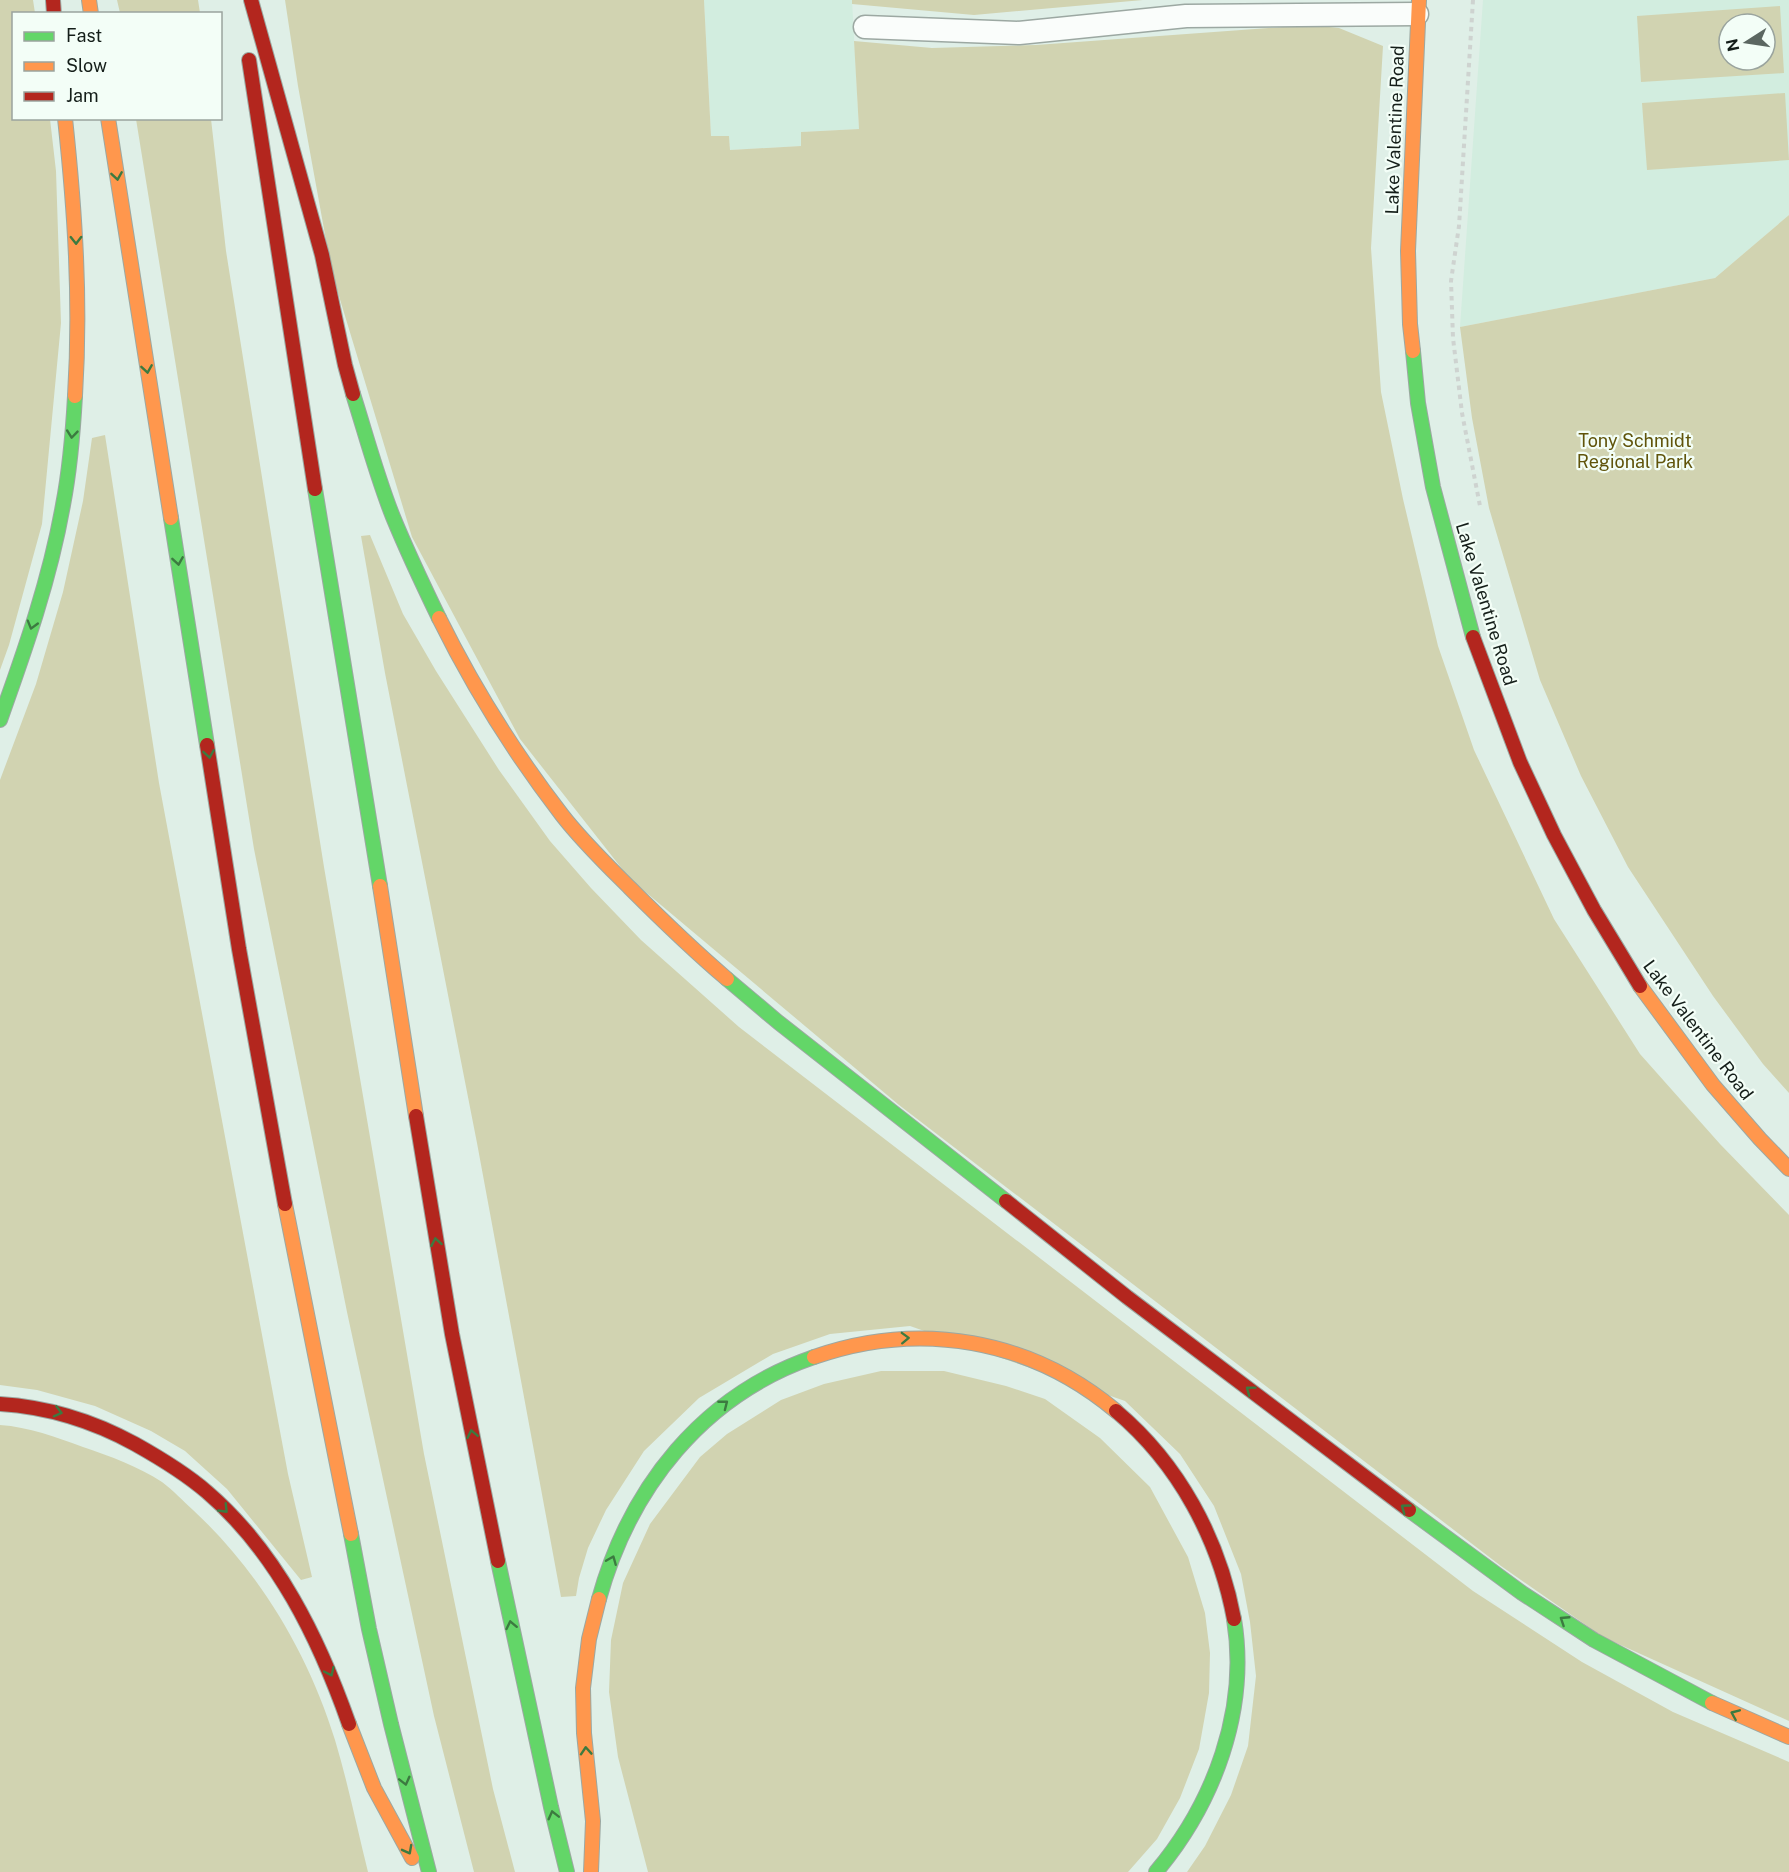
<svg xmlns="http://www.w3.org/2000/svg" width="1789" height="1872" font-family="'Public Sans',sans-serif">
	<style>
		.built { fill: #d2eddf; fill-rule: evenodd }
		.green { fill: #d1d3b1; fill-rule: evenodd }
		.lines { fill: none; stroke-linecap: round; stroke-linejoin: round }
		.lane-casing { stroke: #9ca8a2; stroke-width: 25 }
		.fast-casing { stroke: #9ca8a2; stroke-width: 16 }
		.slow-casing { stroke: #9ca8a2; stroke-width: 16 }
		.jam-casing { stroke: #9ca8a2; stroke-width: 16 }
		.path { stroke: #ced3d0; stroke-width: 4; stroke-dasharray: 4.5 4.5; stroke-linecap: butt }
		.lane { stroke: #fafdfb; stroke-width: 22 }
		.fast { stroke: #63d668; stroke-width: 14 }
		.slow { stroke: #ff974d; stroke-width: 14 }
		.jam { stroke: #b3261e; stroke-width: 14 }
		.oneway { stroke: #3c7a40 }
		.labels { text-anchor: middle; stroke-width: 4.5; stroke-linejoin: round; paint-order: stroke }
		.street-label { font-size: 18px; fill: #141e19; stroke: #f3fef7 }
		.park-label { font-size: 18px; fill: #60540b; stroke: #f3fef7 }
	</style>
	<rect width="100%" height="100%" fill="#dfefe7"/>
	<path class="built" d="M704 0H852L859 129 801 132 802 146 730 150 729 136H711Z
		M1483 0H1789V215L1715 278 1460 327ZM1729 24H1765V60H1729Z"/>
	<path class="green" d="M0 0H33L35 13 14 14V118L50 119 56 171 61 323 42 524 9 645 0 670Z
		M117 0H198L200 13H120Z
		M285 0H704L711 136H729L730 150 801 146V132L859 129 854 41 932 48 1036 45 1310 25 1339 28 1383 46 1371 248 1381 392 1403 499 1438 646 1474 750 1554 919 1640 1054 1720 1144 1789 1215V1721L1603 1637 1501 1566 899 1105 630 879 520 739 412 537 332 273 298 86Z
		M852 0H1143L974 15 852 4Z
		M1780 6 1784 73 1641 82 1637 16ZM1729 24H1765V60H1729Z
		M1785 93 1789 160 1647 170 1642 103Z
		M136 119H211L226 251 324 867 424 1454 493 1789 515 1872H474L434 1716 347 1312 254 849Z
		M1789 215V1093L1763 1064 1713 996 1628 867 1581 776 1540 680 1489 508 1472 418 1460 327 1715 278Z
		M105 435 159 783 288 1474 312 1577 301 1580 227 1489 185 1451 151 1431 95 1406 37 1390 0 1385V780L36 684 63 592 83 501 92 438Z
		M370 535 403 614 436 671 499 770 550 841 591 888 641 940 739 1027 1473 1591 1582 1662 1673 1712 1789 1762V1872H1187L1205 1846 1231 1795 1248 1746 1256 1676 1250 1622 1241 1574 1214 1506 1180 1454 1125 1401 910 1326 830 1334 773 1354 699 1398 644 1451 606 1510 588 1548 579 1578 576 1596 561 1597 477 1143 385 673 361 536Z
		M881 1371H944L1006 1386 1045 1399 1100 1438 1150 1487 1188 1557 1205 1613 1210 1653 1209 1693 1199 1749 1180 1798 1157 1839 1128 1872H648L618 1757 609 1692 611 1640 623 1583 650 1524 700 1457 727 1434 781 1400 824 1384Z
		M0 1425C29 1427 56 1437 83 1447 110 1456 139 1467 162 1482 173 1490 183 1501 193 1510 259 1571 308 1653 335 1740 348 1783 357 1828 368 1872H0Z"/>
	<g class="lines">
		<g class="lane-casing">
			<path id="lane" d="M865 27 1019 33 1186 16 1417 14"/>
		</g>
		<g class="fast-casing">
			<path id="fast" d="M1413 351 1418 403 1433 487 1473 637
				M353 394C366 435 377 477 393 517 407 551 423 585 439 618
				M315 489 380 886
				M171 518 207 745
				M0 720C25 650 50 579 63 505 70 469 73 432 75 396
				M727 979 778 1022 1006 1201
				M1409 1510 1522 1593 1594 1640 1712 1703
				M351 1534 369 1629 391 1724 429 1872
				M498 1561 551 1807 567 1872
				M599 1599C630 1487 703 1395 814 1357
				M1156 1872C1214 1803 1249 1710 1234 1619"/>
		</g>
		<g class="slow-casing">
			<path id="slow" d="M89 0 91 14
				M65 118C75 212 81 301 75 396
				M108 118 171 518
				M1413 351 1410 324 1408 251 1419 0
				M439 618C473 687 515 754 562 815 582 841 607 865 630 888 661 919 693 950 727 979
				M380 886 416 1116
				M1640 986 1713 1085 1760 1139 1789 1169
				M285 1204 351 1534
				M814 1357C920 1320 1030 1339 1116 1411
				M1712 1703 1789 1737
				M349 1724 374 1788 412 1858
				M591 1872 593 1821 584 1733 583 1688 589 1639 599 1599"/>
		</g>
		<g class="jam-casing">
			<path id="jam" d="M53 0 54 14
				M251 0 322 255 345 365 353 394
				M249 60 315 489
				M1473 637 1520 762 1554 835 1594 910 1640 986
				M207 745 239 949 285 1204
				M416 1116 452 1334 498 1561
				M1006 1201 1127 1297 1409 1510
				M0 1404C48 1407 93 1421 135 1444 160 1458 185 1473 207 1492 277 1552 319 1639 349 1724
				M1116 1411C1179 1464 1219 1539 1234 1619"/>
		</g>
		<path class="path" d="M1473 0 1459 226 1451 281 1453 338 1462 413 1480 506"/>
		<use href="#lane" class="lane"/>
		<use href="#fast" class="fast"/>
		<use href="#slow" class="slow"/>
		<use href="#jam" class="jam"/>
	</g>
	<defs><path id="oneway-chevron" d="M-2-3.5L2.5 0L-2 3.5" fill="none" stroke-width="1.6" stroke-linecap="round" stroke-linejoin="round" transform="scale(1.5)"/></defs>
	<g class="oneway">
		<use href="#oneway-chevron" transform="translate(117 176) rotate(81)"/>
		<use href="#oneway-chevron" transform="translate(76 240) rotate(89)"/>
		<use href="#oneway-chevron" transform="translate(147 369) rotate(81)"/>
		<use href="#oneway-chevron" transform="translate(72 434) rotate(96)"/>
		<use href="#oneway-chevron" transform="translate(178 561) rotate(81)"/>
		<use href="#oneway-chevron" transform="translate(32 625) rotate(106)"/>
		<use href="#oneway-chevron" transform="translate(209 754) rotate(81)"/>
		<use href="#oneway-chevron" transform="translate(436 1242) rotate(-100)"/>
		<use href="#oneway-chevron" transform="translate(905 1338) rotate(-2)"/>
		<use href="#oneway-chevron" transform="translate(1250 1390) rotate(-143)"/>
		<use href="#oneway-chevron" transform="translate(724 1404) rotate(-38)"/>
		<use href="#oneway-chevron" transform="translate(58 1412) rotate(14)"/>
		<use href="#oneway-chevron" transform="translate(472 1434) rotate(-101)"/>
		<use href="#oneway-chevron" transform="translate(1405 1508) rotate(-144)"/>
		<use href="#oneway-chevron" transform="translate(224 1509) rotate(46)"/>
		<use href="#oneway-chevron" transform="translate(612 1560) rotate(-68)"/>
		<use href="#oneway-chevron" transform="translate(1564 1620) rotate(-147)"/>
		<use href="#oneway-chevron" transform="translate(511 1625) rotate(-102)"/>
		<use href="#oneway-chevron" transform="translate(330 1672) rotate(65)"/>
		<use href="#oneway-chevron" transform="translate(1735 1714) rotate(-157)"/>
		<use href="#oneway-chevron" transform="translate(586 1751) rotate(-94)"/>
		<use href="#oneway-chevron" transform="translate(405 1781) rotate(76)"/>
		<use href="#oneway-chevron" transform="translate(553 1815) rotate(-104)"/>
		<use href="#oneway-chevron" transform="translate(408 1850) rotate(62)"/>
	</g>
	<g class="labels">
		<g class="street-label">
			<text transform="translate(1395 130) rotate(-88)" y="6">Lake Valentine Road</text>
			<text transform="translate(1486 604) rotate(73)" y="6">Lake Valentine Road</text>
			<text transform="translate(1698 1030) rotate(53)" y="6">Lake Valentine Road</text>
		</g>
		<g class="park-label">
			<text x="1635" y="447">Tony Schmidt<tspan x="1635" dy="21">Regional Park</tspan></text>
		</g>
	</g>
	<rect x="12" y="12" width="210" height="108" fill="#f3fef7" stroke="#9aa49e" stroke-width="1.5"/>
	<rect x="24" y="32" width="30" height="9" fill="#63d668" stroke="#9aa49e" stroke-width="1.5"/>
	<text x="66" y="42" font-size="18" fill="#141e19">Fast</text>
	<rect x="24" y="62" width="30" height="9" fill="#ff974d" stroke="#9aa49e" stroke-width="1.5"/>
	<text x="66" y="72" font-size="18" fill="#141e19">Slow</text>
	<rect x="24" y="92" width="30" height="9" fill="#b3261e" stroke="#9aa49e" stroke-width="1.5"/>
	<text x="66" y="102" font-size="18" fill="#141e19">Jam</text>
	<g transform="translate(1747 42) rotate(258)"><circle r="28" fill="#f3fef7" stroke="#9aa49e" stroke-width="1.5"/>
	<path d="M0-4.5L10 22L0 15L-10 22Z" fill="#5b6761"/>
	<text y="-9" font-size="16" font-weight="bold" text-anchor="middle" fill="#141e19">N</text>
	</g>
</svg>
